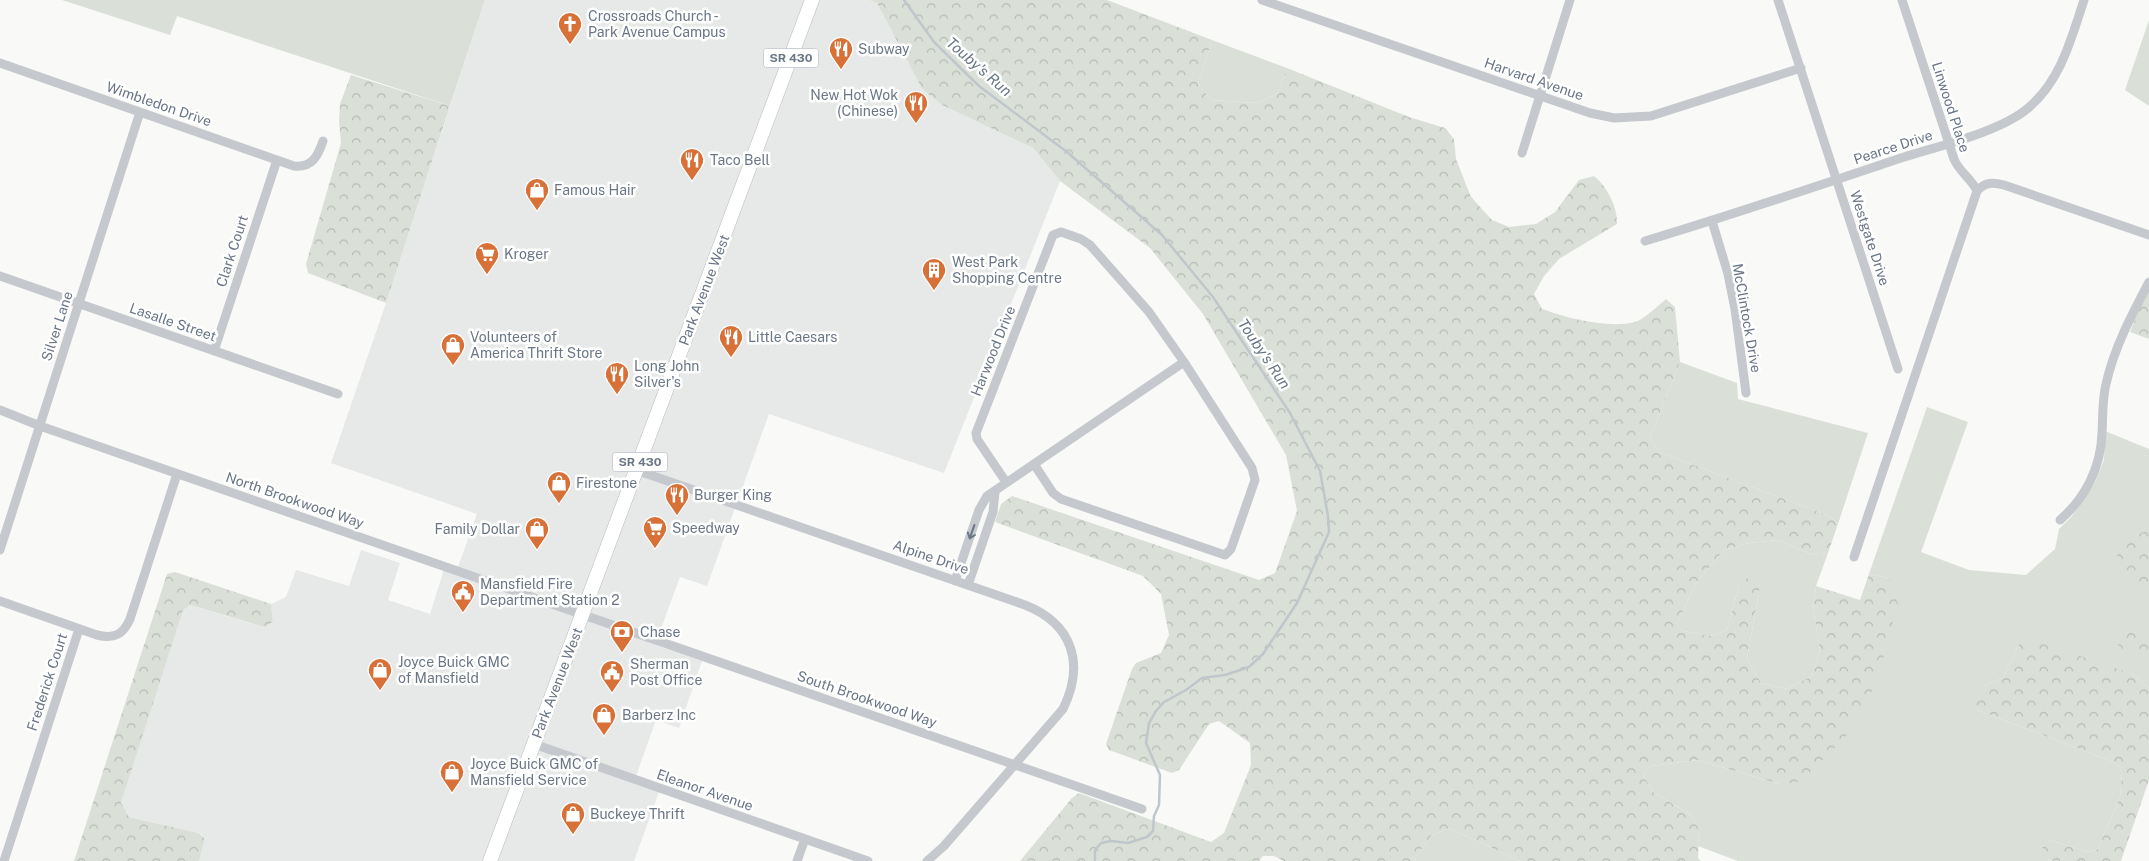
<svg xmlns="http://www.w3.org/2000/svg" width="2149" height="861" font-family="'Public Sans',sans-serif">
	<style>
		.built { fill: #e7e8e8 }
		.grass { fill: #dae0d8 }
		.forest { fill: url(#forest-crowns) }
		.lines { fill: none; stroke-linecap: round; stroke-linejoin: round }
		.stream { stroke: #bfc7cc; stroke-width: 2.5 }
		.primary-casing { stroke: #b8bcc0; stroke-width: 15 }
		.street { stroke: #c5c8cc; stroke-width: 9 }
		.primary { stroke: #fff; stroke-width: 14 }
		.oneway { stroke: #6a7686 }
		.labels { text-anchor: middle; stroke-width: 5; stroke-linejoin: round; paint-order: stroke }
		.shield { fill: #fff; stroke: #979faa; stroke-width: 1 }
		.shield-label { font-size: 12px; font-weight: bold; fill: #6a7686 }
		.poi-label { font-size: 14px; fill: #6a7686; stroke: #fff; text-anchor: start }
		.street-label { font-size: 14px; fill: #6a7686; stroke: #fff }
		.water-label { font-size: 15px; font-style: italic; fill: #667681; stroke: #fff }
	</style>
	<defs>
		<pattern id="forest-crowns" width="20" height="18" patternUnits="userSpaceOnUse" patternTransform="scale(1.25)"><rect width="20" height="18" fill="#dae0d8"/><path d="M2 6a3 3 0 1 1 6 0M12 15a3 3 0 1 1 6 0" fill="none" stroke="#b5bab5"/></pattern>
	</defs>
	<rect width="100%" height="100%" fill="#f9f9f7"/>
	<path class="built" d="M485 0H869L877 3 922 89 942 105 1033 148 1060 181 944 473 769 414 707 586 680 577 655 645 702 661 679 728 656 720 636 776 634 784 659 792 634 861H199L205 839 200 833 129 817 121 803 182 610 189 605 264 627 273 622 271 604 286 597 296 570 349 586 361 550 400 563 388 600 430 614 446 563 458 567 477 514 331 463 386 303Z"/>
	<path class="grass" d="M62 0H485L450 106 177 16 170 35Z
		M2149 20V106L2125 90Z
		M1212 40 1287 68 1277 94 1257 103 1211 100 1198 84Z
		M1680 362 1737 383 1738 399 1868 433 1838 524 1830 516 1659 452 1650 438Z
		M1927 407 1968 422 1921 552 1969 570 2026 575 2055 549 2059 529 2072 516 2095 482 2104 460 2105 431 2149 449V688L2133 674 2019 644 2003 678 1984 686 1977 710 2116 763 2122 773 2120 798 2097 850 2088 852 2049 840 2048 859 2052 861H1738L1698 846 1699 829 1691 815 1653 792 1643 775 1651 766 1698 760 1779 784 1889 578 1869 574Z
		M1778 540 1813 555 1828 553 1816 586 1813 609 1820 650 1812 676 1787 689 1761 683 1747 658 1760 588 1739 586 1727 630 1713 636 1682 631 1677 624 1696 583 1724 550 1749 543Z
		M1449 828 1520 861H1413L1431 836Z"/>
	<path class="forest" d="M869 0H1107L1212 40 1198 84 1211 100 1257 103 1277 94 1287 68 1409 117 1445 128 1454 139 1456 159 1471 197 1492 220 1509 227 1536 224 1555 212 1579 180 1594 176C1607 186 1618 208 1617 224L1559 259 1544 276 1534 294 1542 309C1567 318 1608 329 1635 322 1643 320 1659 305 1666 299L1675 307 1680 362 1650 438 1659 452 1830 516 1838 524 1828 553 1813 555 1778 540 1749 543 1724 550 1696 583 1677 624 1682 631 1713 636 1727 630 1739 586 1749 576 1760 588 1747 658 1761 683 1787 689 1812 676 1820 650 1813 609 1816 586 1860 600 1869 574 1889 578 1898 604 1876 684 1845 738 1800 782 1779 784 1698 760 1651 766 1643 775 1653 792 1691 815 1699 829 1698 858 1701 861H1520L1449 828 1431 836 1413 861H1284L1274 856H1263L1259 861H1020L1072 798 1079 793 1211 842 1224 833 1251 765 1250 743 1219 721 1209 724 1179 770 1172 773 1109 750 1106 744 1132 669 1136 663 1161 653 1169 635 1161 594 1143 576 995 522 1001 504 1012 496 1259 580 1275 573 1297 511 1286 455 1203 314 1150 248 1060 181 1033 148 942 105 922 89 877 3Z
		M351 75 450 106 386 303 308 273 306 264 341 143 339 121 340 104Z
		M2149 291V339L2130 332 2139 309Z
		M2149 530V590L2140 587 2118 565 2117 551 2129 538Z
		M175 572 271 604 273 622 264 627 190 605 183 610 121 803 129 817 199 833 205 839 199 861H74L167 574Z
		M2149 631V651L2127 653 2116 643 2123 633Z
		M2035 641 2133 674 2149 688V780L2121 861H2052L2048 859 2042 846 2049 840 2088 852 2097 850 2120 798 2122 773 2116 763 1977 710 1974 697 1984 686 2003 678 2019 644Z"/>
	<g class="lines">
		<path class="stream" d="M904 0 934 42 979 86 1067 152 1162 235 1213 297 1290 413 1320 471 1328 516 1329 532 1297 603 1263 654 1249 667 1225 675 1202 678 1186 690 1164 702 1156 711 1149 723 1146 743 1160 775 1159 805 1154 816 1153 831 1147 837 1128 843 1111 841 1101 843 1095 850V861"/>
		<g class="primary-casing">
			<path id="primary" d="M490 861 812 0"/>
		</g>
		<path class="street" d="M1262 0 1590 113 1614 118 1651 116 1801 68
			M1778 0 1898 369
			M1902 0 1954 159C1959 172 1972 179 1977 191
			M0 63 294 166C312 168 318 156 323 141
			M1522 153 1570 0
			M1712 221 1728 274 1735 309 1746 393
			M1645 241C1732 215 1818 186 1904 157 1939 146 1999 132 2027 109 2061 81 2071 39 2084 0
			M0 276 338 394
			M214 351 277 160
			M0 410 40 426 1142 809
			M636 470 1025 605C1073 624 1085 664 1063 709L944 846 927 861
			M1006 482 977 439 976 433 1053 235 1061 232 1081 239 1090 245 1149 312 1184 362 1252 468 1255 480 1231 549 1225 555 1061 499 1053 493 1034 464
			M2060 520C2085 498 2101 468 2102 433 2103 417 2102 400 2106 384 2114 348 2132 314 2149 282
			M0 550 140 112
			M1854 557 1977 191C1985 182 1993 182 2004 185L2149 235
			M955 581 979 510 987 496 1184 362
			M968 585 993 512 995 492
			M0 601 97 635C114 639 123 635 130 619L177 474
			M534 744 868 861
			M4 861 79 629
			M797 861 805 839"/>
		<use href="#primary" class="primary"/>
	</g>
	<defs><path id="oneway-shaft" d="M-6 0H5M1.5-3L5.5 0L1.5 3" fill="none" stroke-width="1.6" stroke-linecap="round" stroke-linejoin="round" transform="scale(1.25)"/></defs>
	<use class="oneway" href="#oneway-shaft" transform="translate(972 532) rotate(109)"/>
	<defs>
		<g id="church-pin" transform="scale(1.25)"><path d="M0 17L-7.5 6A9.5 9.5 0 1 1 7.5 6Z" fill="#d87138" stroke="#fff"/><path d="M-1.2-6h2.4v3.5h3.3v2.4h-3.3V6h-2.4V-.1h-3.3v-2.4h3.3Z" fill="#fff"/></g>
		<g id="restaurant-pin" transform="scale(1.25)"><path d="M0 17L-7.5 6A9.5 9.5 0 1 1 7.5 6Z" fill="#d87138" stroke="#fff"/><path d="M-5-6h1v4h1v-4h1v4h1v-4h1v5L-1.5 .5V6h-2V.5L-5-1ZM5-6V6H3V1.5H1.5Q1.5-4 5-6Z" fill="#fff"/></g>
		<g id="shop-pin" transform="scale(1.25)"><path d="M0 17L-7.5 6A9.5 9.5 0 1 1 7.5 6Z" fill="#d87138" stroke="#fff"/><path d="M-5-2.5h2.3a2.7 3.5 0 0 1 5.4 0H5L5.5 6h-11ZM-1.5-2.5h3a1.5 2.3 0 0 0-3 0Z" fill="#fff"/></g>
		<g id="supermarket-pin" transform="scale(1.25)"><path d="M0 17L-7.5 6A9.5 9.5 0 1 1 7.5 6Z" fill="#d87138" stroke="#fff"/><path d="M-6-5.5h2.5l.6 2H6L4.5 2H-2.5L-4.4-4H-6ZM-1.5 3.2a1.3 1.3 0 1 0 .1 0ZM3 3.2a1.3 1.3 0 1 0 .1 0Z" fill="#fff"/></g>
		<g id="building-pin" transform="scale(1.25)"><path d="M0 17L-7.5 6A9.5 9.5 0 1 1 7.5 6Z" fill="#d87138" stroke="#fff"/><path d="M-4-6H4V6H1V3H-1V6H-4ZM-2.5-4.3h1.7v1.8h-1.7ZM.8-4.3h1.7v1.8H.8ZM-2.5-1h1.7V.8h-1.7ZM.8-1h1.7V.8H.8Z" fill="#fff"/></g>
		<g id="civic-pin" transform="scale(1.25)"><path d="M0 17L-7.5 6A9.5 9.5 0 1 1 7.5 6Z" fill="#d87138" stroke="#fff"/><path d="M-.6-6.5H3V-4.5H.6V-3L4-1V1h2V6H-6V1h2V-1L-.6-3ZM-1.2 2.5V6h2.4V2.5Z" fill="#fff"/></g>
		<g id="bank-pin" transform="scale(1.25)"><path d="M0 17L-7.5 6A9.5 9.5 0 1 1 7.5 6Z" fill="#d87138" stroke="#fff"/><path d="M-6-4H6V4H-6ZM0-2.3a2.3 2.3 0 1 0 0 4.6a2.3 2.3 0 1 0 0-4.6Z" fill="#fff"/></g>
	</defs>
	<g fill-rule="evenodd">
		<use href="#church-pin" x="570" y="24"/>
		<use href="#restaurant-pin" x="841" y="49"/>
		<use href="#restaurant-pin" x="916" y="103"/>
		<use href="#restaurant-pin" x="692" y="160"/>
		<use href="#shop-pin" x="537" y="190"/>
		<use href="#supermarket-pin" x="487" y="254"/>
		<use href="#building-pin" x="934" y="270"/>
		<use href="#restaurant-pin" x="731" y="337"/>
		<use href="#shop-pin" x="453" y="345"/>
		<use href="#restaurant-pin" x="617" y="374"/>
		<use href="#shop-pin" x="559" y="483"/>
		<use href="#restaurant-pin" x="677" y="495"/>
		<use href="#supermarket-pin" x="655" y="528"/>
		<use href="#shop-pin" x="537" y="529"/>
		<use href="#civic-pin" x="463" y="592"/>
		<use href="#bank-pin" x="622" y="632"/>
		<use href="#shop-pin" x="380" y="670"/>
		<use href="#civic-pin" x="612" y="672"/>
		<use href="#shop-pin" x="604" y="715"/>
		<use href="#shop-pin" x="452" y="772"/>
		<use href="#shop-pin" x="573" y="814"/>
	</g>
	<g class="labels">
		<g class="shield">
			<rect x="763.5" y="48.5" width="55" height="19" rx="4"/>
			<rect x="612.5" y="452.5" width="55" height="19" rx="4"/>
		</g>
		<g class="shield-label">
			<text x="791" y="62">SR 430</text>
			<text x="640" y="466">SR 430</text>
		</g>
		<g class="poi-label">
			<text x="588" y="21">Crossroads Church -<tspan x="588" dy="16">Park Avenue Campus</tspan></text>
			<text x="858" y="54">Subway</text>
			<text x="898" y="100" text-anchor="end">New Hot Wok<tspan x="898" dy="16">(Chinese)</tspan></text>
			<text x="710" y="165">Taco Bell</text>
			<text x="554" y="195">Famous Hair</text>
			<text x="504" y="259">Kroger</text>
			<text x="952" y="267">West Park<tspan x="952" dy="16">Shopping Centre</tspan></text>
			<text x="470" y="342">Volunteers of<tspan x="470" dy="16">America Thrift Store</tspan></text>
			<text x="748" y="342">Little Caesars</text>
			<text x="634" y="371">Long John<tspan x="634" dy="16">Silver's</tspan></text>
			<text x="576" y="488">Firestone</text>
			<text x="694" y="500">Burger King</text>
			<text x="672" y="533">Speedway</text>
			<text x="520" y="534" text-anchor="end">Family Dollar</text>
			<text x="480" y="589">Mansfield Fire<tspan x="480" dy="16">Department Station 2</tspan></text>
			<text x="640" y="637">Chase</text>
			<text x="398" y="667">Joyce Buick GMC<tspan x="398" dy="16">of Mansfield</tspan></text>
			<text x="630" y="669">Sherman<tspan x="630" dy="16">Post Office</tspan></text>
			<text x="622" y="720">Barberz Inc</text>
			<text x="470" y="769">Joyce Buick GMC of<tspan x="470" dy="16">Mansfield Service</tspan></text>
			<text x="590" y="819">Buckeye Thrift</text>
		</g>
		<g class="street-label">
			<text transform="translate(1534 79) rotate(19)" y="5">Harvard Avenue</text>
			<text transform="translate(159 104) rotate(19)" y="5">Wimbledon Drive</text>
			<text transform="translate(1951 107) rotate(72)" y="5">Linwood Place</text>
			<text transform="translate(1893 147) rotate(-18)" y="5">Pearce Drive</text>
			<text transform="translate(1870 238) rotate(72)" y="5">Westgate Drive</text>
			<text transform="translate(232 251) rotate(-72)" y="5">Clark Court</text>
			<text transform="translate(704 290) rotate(-69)" y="5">Park Avenue West</text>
			<text transform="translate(1747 318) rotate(80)" y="5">McClintock Drive</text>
			<text transform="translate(173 322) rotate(19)" y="5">Lasalle Street</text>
			<text transform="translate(57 326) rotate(-72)" y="5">Silver Lane</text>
			<text transform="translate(993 351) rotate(-68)" y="5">Harwood Drive</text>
			<text transform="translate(295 500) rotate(19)" y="5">North Brookwood Way</text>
			<text transform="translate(931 557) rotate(19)" y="5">Alpine Drive</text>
			<text transform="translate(47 682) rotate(-72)" y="5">Frederick Court</text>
			<text transform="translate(557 683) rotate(-69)" y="5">Park Avenue West</text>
			<text transform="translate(867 699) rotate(19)" y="5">South Brookwood Way</text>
			<text transform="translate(705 790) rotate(19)" y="5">Eleanor Avenue</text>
		</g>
		<g class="water-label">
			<text transform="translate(979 67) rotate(41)" y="5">Touby's Run</text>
			<text transform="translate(1264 354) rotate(56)" y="5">Touby's Run</text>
		</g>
	</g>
</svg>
